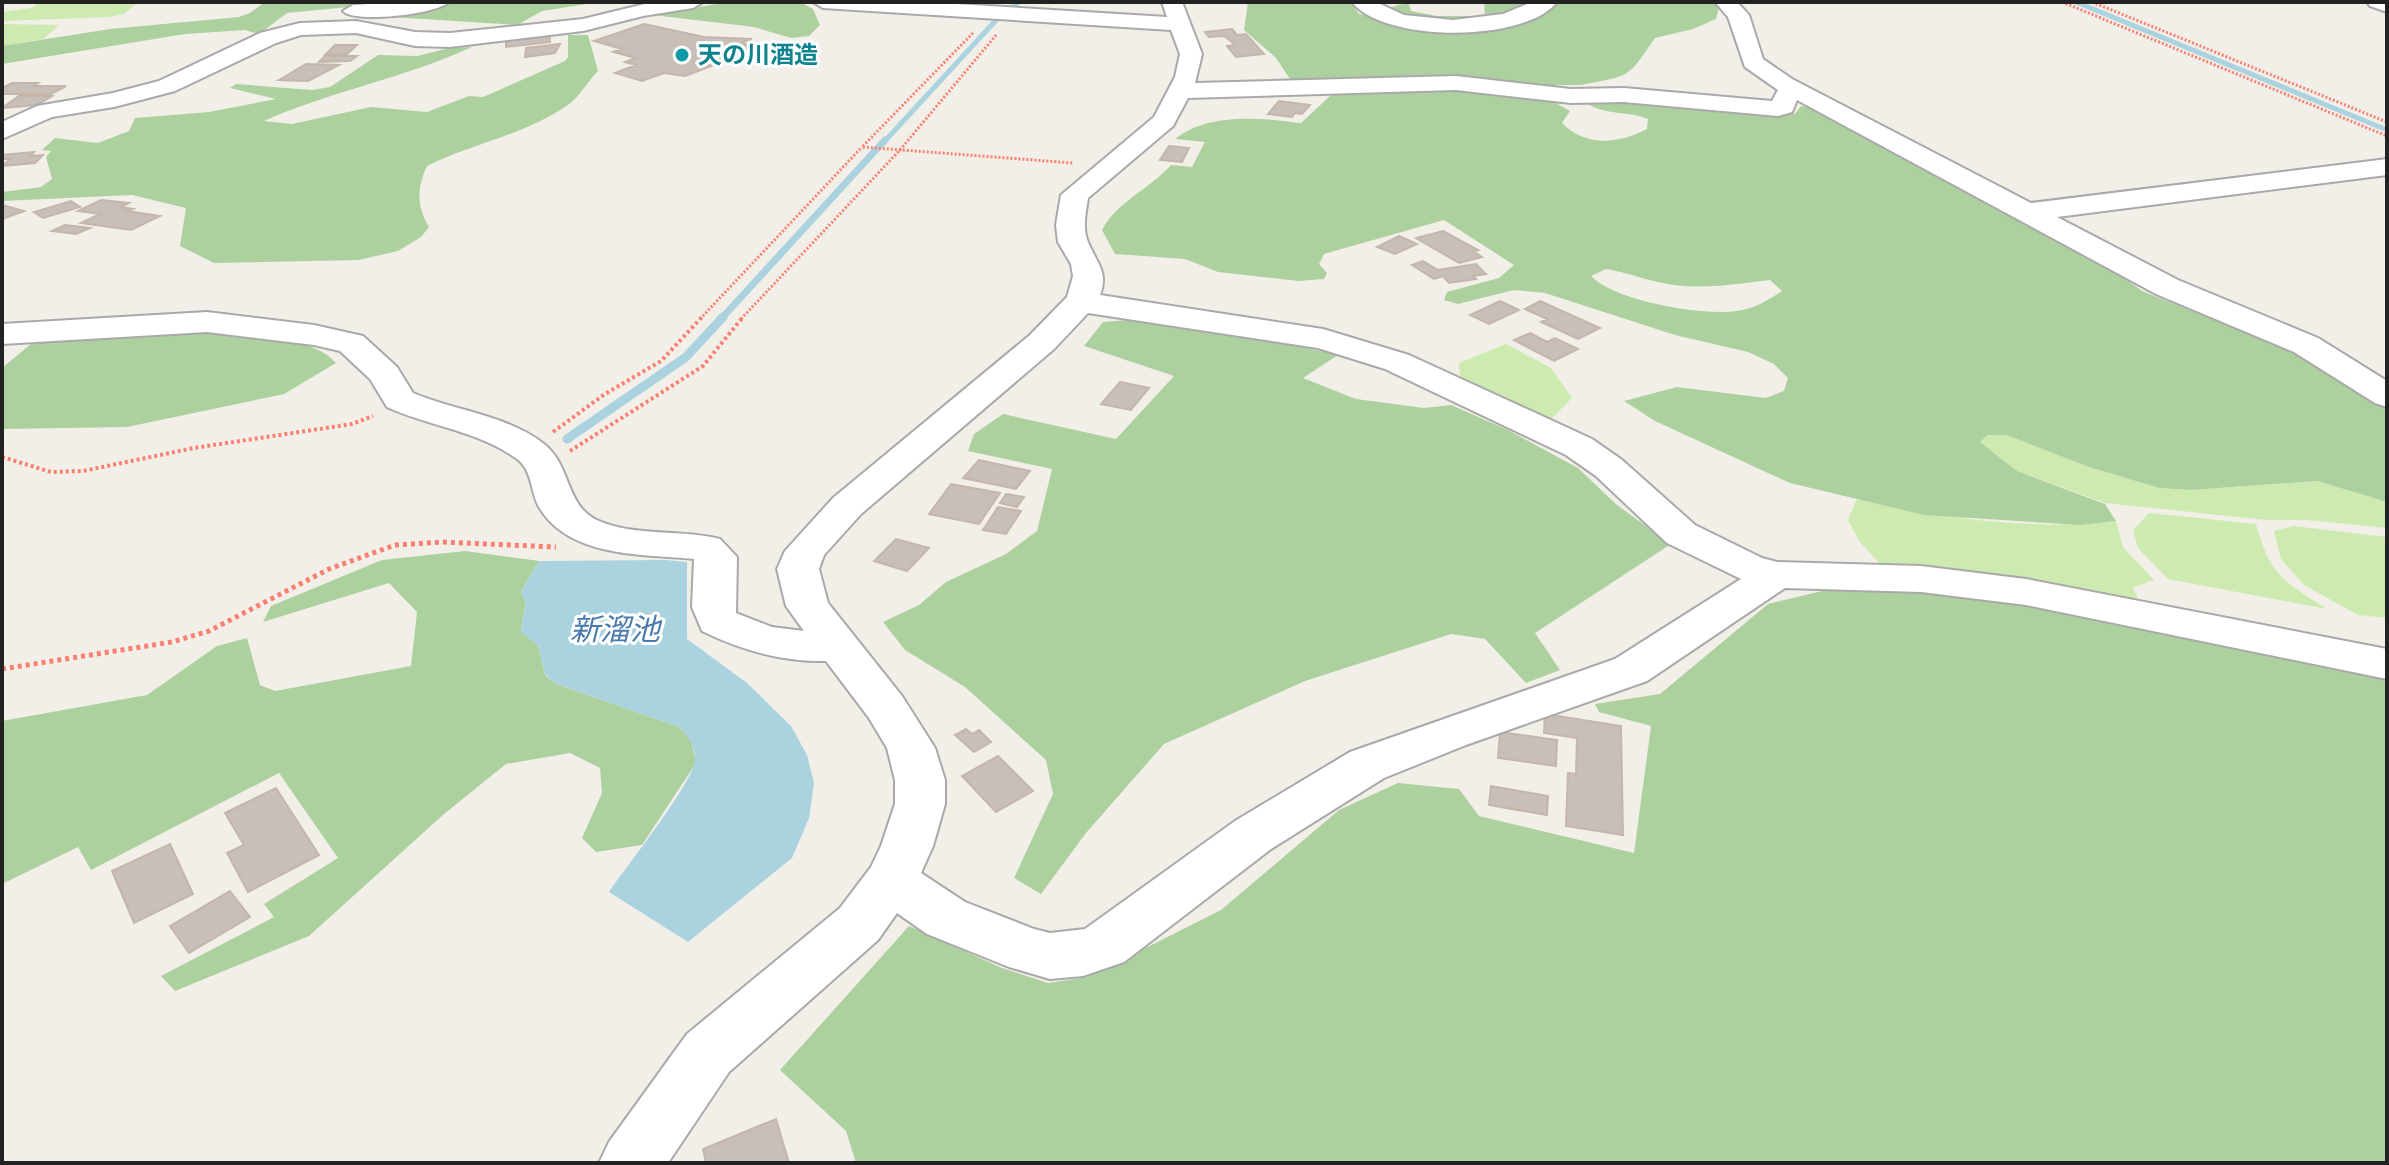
<svg xmlns="http://www.w3.org/2000/svg" width="2389" height="1165" font-family="Barlow,'Noto Sans JP',sans-serif">
	<style>
		.grass { fill: #cdebb0 }
		.forest { fill: #add19e; fill-rule: evenodd }
		.water { fill: #aad3df }
		.lines { fill: none; stroke-linecap: round; stroke-linejoin: round }
		.stream-far2 { stroke: #aad3df; stroke-width: 5 }
		.stream-far1 { stroke: #aad3df; stroke-width: 7 }
		.stream { stroke: #aad3df; stroke-width: 9 }
		.building { fill: #c7bfb8; stroke: #c4b6ab; stroke-width: 2 }
		.minor-casing { stroke: #a9a9a9; stroke-width: 4 }
		.path-far2 { stroke: #fa8072; stroke-width: 3; stroke-dasharray: 2 2; stroke-linecap: butt }
		.path-far1 { stroke: #fa8072; stroke-width: 4; stroke-dasharray: 3 3; stroke-linecap: butt }
		.path { stroke: #fa8072; stroke-width: 5; stroke-dasharray: 4 4; stroke-linecap: butt }
		.minor { fill: #fff; fill-rule: evenodd }
		.culture-dot { fill: #0f9aa8; stroke: #fff; stroke-width: 3 }
		.labels { text-anchor: middle; stroke-width: 6; stroke-linejoin: round; paint-order: stroke }
		.far-culture-label { font-size: 24px; font-weight: bold; fill: #0d838f; stroke: #fff; text-anchor: start }
		.water-label { font-size: 30px; font-style: italic; fill: #4a7aab; stroke: #fff }
	</style>
	<rect width="100%" height="100%" fill="#f2efe9"/>
	<path class="grass" d="M40 2H138L124 14 109 17 2 21V12L31 8Z
		M2 24 59 25 43 39 2 46Z
		M1506 344 1551 368 1572 398 1550 420 1460 376 1459 363Z
		M1988 435H2006L2089 467 2159 488 2191 490 2317 481 2387 502V528L2308 520H2267L2105 503 2017 471 1980 442Z
		M1857 499C1934 518 2038 531 2116 521L2123 547 2154 580 2133 588 2139 601 1882 566 1859 541 1848 520Z
		M2149 513 2256 524C2270 576 2284 581 2327 609L2168 579 2138 548 2133 530Z
		M2293 526 2387 537V618L2358 615 2304 585 2281 559 2274 531Z"/>
	<path class="forest" d="M265 2H354L349 7 287 13 259 34 245 30 185 34 2 64V46L110 29 239 17 250 13Z
		M600 2 542 11 517 25 391 17 393 12 426 3Z
		M728 2 804 4 813 9 820 25 809 36 791 38 754 27 653 15Z
		M1248 2H1351L1359 14C1384 18 1387 3 1409 4L1411 11 1437 16H1485L1484 2H1714L1719 6 1716 19 1693 29 1655 38C1626 80 1631 75 1581 85H1294L1276 58 1244 30Z
		M568 35H588L598 71C588 81 580 96 569 104 526 135 473 143 427 166 417 188 416 205 429 227L421 237 398 251 359 260 214 263 180 246 186 208 132 195 2 201V192L41 187 52 179 46 157 51 151 42 150 55 138 98 143 129 131 135 118 209 112 276 99 230 88 236 84 312 90 330 87 378 55 417 56 449 48 472 47C405 78 331 91 264 121L292 124 371 107 427 112 469 96 483 97 565 61 568 57Z
		M1453 89 1547 98 1570 111 1562 123C1585 147 1619 144 1647 129L1648 119C1630 111 1603 115 1589 104L1600 101 1795 114 1801 106 1811 108 2035 222 2099 259 2142 291 2319 362 2387 408V502L2317 481 2191 490 2159 488 2089 467 2006 435H1988L1980 442 2017 471 2105 504 2116 521 2080 525 1924 515 1790 483 1655 421 1624 401 1677 387 1766 398 1784 391 1788 378 1774 364 1748 352 1675 335 1545 293 1514 290 1458 304 1444 300 1447 292 1499 278 1514 265 1444 220 1324 254 1319 264 1327 273 1324 279 1298 281 1218 272 1185 259 1115 254 1102 230C1116 202 1150 189 1171 165L1192 167 1205 142 1175 139C1209 112 1260 118 1301 123L1330 96 1354 92ZM1606 269C1627 272 1647 281 1668 284 1702 290 1736 284 1770 280L1782 291C1767 301 1754 309 1736 311 1702 316 1615 301 1591 276Z
		M1128 320 1277 341 1338 355 1303 378 1356 399 1424 408 1451 405 1508 430 1578 468 1617 505 1671 544 1535 633 1560 670 1526 683 1485 639 1451 634 1305 681 1164 744 1086 833 1041 894 1014 878 1053 794 1046 760 965 687 905 650 883 622 919 605 946 582 1006 554 1037 531 1052 469 968 451 974 434 1003 414 1116 439 1174 376 1084 346 1103 322Z
		M229 332C260 336 317 339 336 363L284 394 127 427 2 429V368L31 344 67 339Z
		M465 551 539 561 521 592 526 602 521 631 538 645 545 675 554 683 679 727 691 739 696 763 642 845 596 852 582 838 602 793 600 768 570 753 506 764 444 814 309 936 175 991 161 976 274 917 264 904 338 858 279 773 91 870 78 847 2 884V721L147 695 217 646 247 638 260 685 275 691 411 666 417 612 389 583 263 622 271 606 382 560Z
		M1898 587 2036 599 2387 674V1163H856L846 1131 780 1070 909 926 1002 968 1048 983 1088 977 1221 910 1339 810 1398 783 1459 789 1479 816 1634 853 1651 726 1599 712 1595 704 1660 694 1768 604 1822 591Z"/>
	<path class="water" d="M666 560 687 562V639L747 683 791 726 807 755 814 783 809 818 792 858 688 942 609 892C624 870 695 780 695 760 695 745 689 737 679 727L554 683 545 674 538 645 521 632 526 602 521 592 539 561Z"/>
	<g class="lines">
		<path class="stream-far2" d="M2076 2 2387 130
			M884 142 998 18 1019 2"/>
		<path class="stream-far1" d="M721 319 885 140"/>
		<path class="stream" d="M567 439 686 357 723 317"/>
	</g>
	<path class="building" d="M644 24 704 37 752 39 741 43 759 48 685 76 664 73 642 81 615 73 636 65 625 62 636 58 613 52 622 49 594 41Z
		M1232 29 1237 35 1246 34 1264 54 1236 57 1227 46 1235 45 1233 43 1224 36 1209 37 1205 32Z
		M549 33 550 42 506 47V38Z
		M560 44 555 53 525 57 526 48Z
		M335 45H357L347 54 325 55Z
		M325 56H357L350 61 319 62Z
		M306 64 339 65 308 81 279 80Z
		M12 83H38L33 86H66L51 94H2V88Z
		M19 96H52L37 105 2 108Z
		M1279 101 1310 105 1302 114 1295 113 1292 117 1268 114Z
		M1169 146 1189 148 1182 162 1160 160Z
		M34 152 30 156 43 155 35 163 3 166 10 159H2V155Z
		M101 200 129 203 121 207 133 209 128 211 160 216 131 230 81 223 100 214 78 211Z
		M71 201 80 207 43 218 34 212Z
		M2 206 3 205 24 211 2 219Z
		M65 225 90 228 76 234 52 231Z
		M1443 231 1478 250 1473 251 1482 257 1459 263 1416 238Z
		M1399 236 1417 244 1395 254 1377 247Z
		M1423 261 1438 270 1476 264 1486 274 1473 276 1476 279 1449 283 1443 276 1434 279 1412 265Z
		M1500 301 1519 310 1489 324 1470 315Z
		M1540 301 1600 328 1578 339 1541 322 1547 319 1525 309Z
		M1530 333 1547 342 1555 338 1578 349 1554 361 1514 340Z
		M1120 382 1149 388 1131 410 1101 404Z
		M979 460 1030 471 1016 489 963 478Z
		M951 484 1000 493 979 524 929 514Z
		M1006 494 1024 497 1017 507 1000 503Z
		M998 507 1021 511 1006 534 983 530Z
		M896 539 929 548 907 571 874 561Z
		M1545 714 1621 726 1623 835 1566 826 1568 773 1576 774 1577 738 1544 733Z
		M966 729 972 734 979 730 991 742 974 752 955 735Z
		M1500 732 1557 740 1556 766 1498 758Z
		M998 756 1033 791 996 812 962 776Z
		M1491 786 1548 796 1547 815 1489 805Z
		M276 788 319 855 248 892 227 853 244 845 225 813Z
		M170 844 193 894 134 923 112 871Z
		M230 891 250 917 189 953 170 926Z
		M776 1119 789 1163H706L703 1149Z"/>
	<g class="lines">
		<g class="minor-casing">
			<path id="minor" d="M398 2H449C438 14 354 24 343 11L353 5Z
				M653 2H703L693 8 643 16 583 31 450 47 415 46 356 33 301 35 276 43 175 91 114 107 52 117 2 139V122L37 106 113 93 159 81 260 33 300 23 356 21 415 32 450 33 583 19Z
				M813 2H925L1167 17 1162 2H1182L1202 54 1195 83 1456 76 1571 89 1624 88 1772 101 1778 90 1745 67 1728 17 1715 2H1737L1749 15 1763 59 1792 79 2031 203 2387 159V175L2057 217 2178 280 2318 338 2387 381V407L2375 403 2294 352 2156 294 1797 100 1792 112 1778 116 1624 102 1571 103 1456 90 1188 98 1173 126 1088 198C1086 212 1082 228 1088 242 1096 262 1109 272 1100 295L1323 329 1409 355 1592 439 1622 460 1695 525 1762 558 1777 562 1921 566 2026 579 2387 649V679L2026 605 1921 592 1785 588 1647 681 1466 745 1384 778 1271 849 1124 962 1083 976 1050 979 1009 967 927 934 897 913 878 940 729 1072 668 1163H599L609 1142 687 1034 840 908 871 867 881 846 895 804V780L887 748 869 718 826 661C782 662 741 650 702 631L692 607 694 559C643 554 569 558 539 507 530 491 533 471 517 459 479 431 428 426 387 407L370 379 340 351 314 345 207 332 2 344V324L207 312 314 325 363 336 397 367 413 393C455 411 507 415 544 444 572 466 565 507 599 521 637 537 681 529 720 539L737 557 736 613 772 627 804 631 786 606 777 569 785 551 833 498 1030 335 1067 297 1073 276 1071 264 1058 242 1056 225 1061 195 1154 117 1175 77 1180 54 1171 30 823 8ZM1088 313 1318 348 1385 369 1566 455 1596 476 1667 543 1741 579 1615 659 1350 752 1235 821 1085 929 1050 933 1034 929 965 902 921 873 933 846 945 804V780L935 748 902 696 828 603 819 569 824 555 861 514 1054 349Z
				M1352 2H1376L1404 15 1453 20 1503 14 1532 2H1557C1525 43 1384 43 1352 2Z
				M2367 2H2387V12L2370 6Z"/>
		</g>
		<path class="path-far2" d="M2062 2 2387 136
			M2092 2 2387 122
			M973 33 862 147 1073 163
			M700 319 862 147
			M741 319 900 150 997 34"/>
		<path class="path-far1" d="M553 432 605 394 661 361 702 317
			M570 451 703 366 743 317
			M2 457 51 472 83 471 194 448 352 424 373 416"/>
		<path class="path" d="M2 669 172 642 209 631 329 569 395 545 441 542 556 547"/>
		<use href="#minor" class="minor"/>
	</g>
	<circle class="culture-dot" cx="682" cy="55" r="8"/>
	<g class="labels">
		<g class="far-culture-label">
			<text x="698" y="63">天の川酒造</text>
		</g>
		<g class="water-label">
			<text x="615" y="640">新溜池</text>
		</g>
	</g>
	<rect width="2389" height="1165" fill="none" stroke="#222222" stroke-width="8"/>
</svg>
